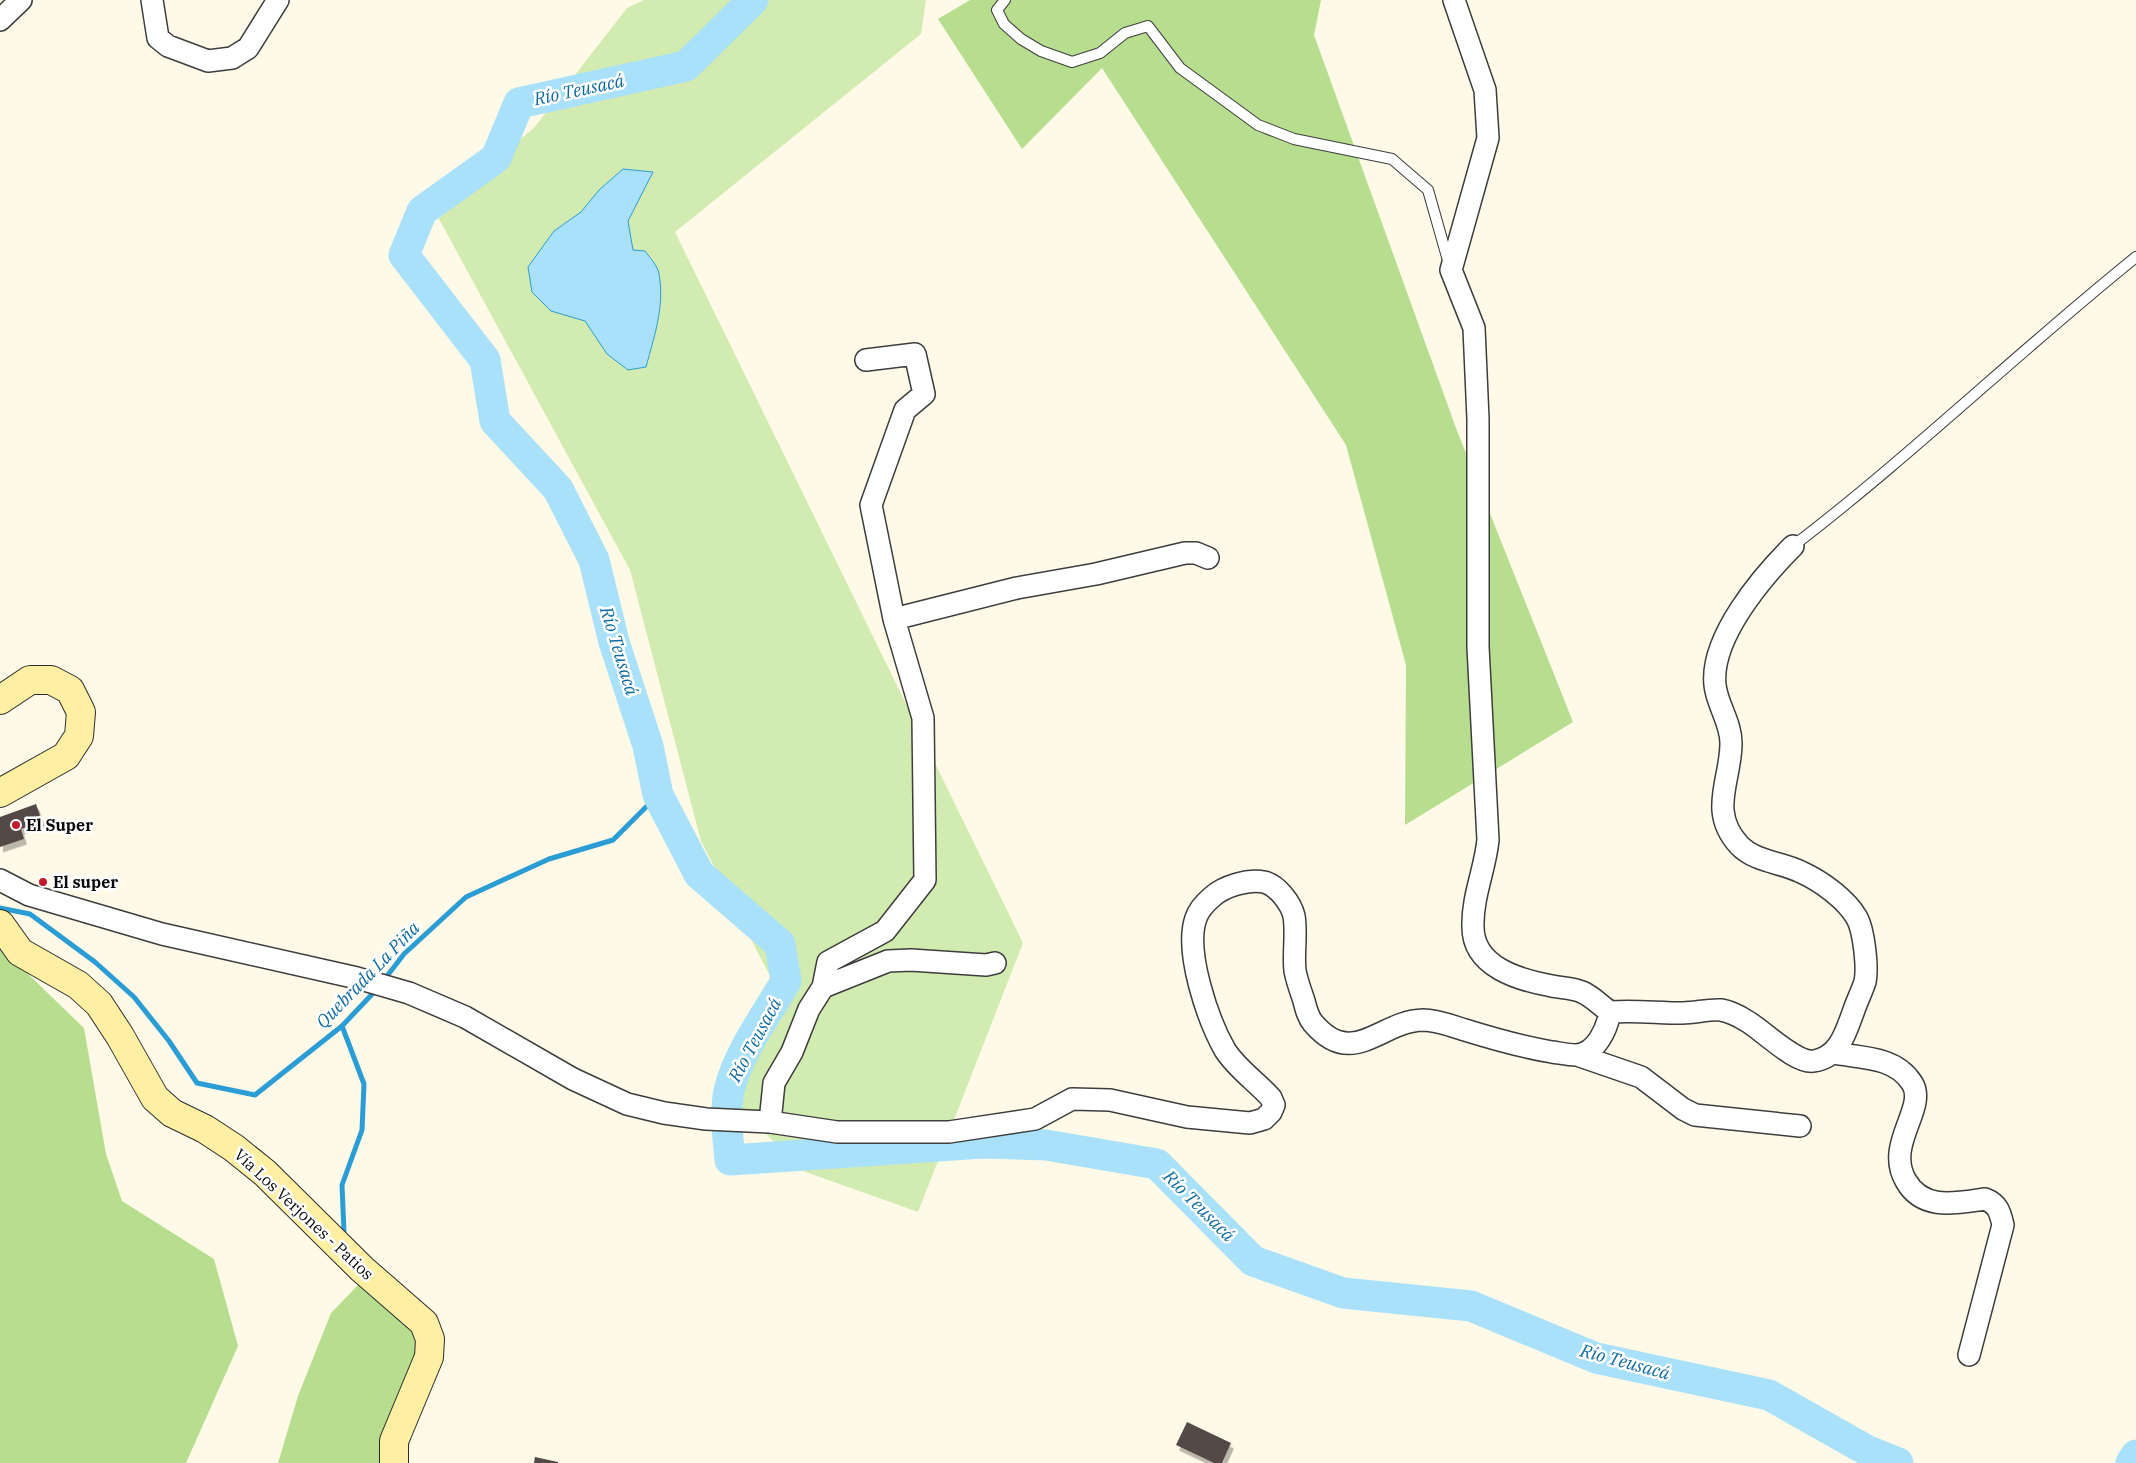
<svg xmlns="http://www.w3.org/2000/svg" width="2136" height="1463" font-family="'IBM Plex Serif',serif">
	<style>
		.green { fill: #d2ebb0 }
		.forest { fill: #b7dd8e }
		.water { fill: #a9e1fa; stroke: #2b9dd5 }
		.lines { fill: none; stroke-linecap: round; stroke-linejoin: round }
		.stream { stroke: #2b9dd5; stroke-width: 5 }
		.river { stroke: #a9e1fa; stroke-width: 31 }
		.building { fill: #544a46; filter: url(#shadow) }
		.lane-casing { stroke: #3d3d3d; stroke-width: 12 }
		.street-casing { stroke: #3d3d3d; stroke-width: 24 }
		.secondary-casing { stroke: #2c2c2c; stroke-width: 30 }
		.lane { stroke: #fff; stroke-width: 10 }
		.street { stroke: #fff; stroke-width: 21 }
		.secondary { stroke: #ffefa3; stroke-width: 28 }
		.poi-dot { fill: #c21b2e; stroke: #fff; stroke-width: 2 }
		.labels { text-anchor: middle; stroke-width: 5; stroke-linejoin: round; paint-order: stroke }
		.poi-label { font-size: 16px; font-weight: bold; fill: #0a0a0a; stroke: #fff; text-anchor: start }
		.street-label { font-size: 16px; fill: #0a0a0a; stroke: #fff }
		.water-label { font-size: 18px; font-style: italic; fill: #0e6ba2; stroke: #fff }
	</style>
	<defs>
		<filter id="shadow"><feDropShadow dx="3" dy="5.5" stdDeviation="0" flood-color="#0004"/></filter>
	</defs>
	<rect width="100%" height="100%" fill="#fff9e8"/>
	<path class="green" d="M644 0H926L921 34 675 232 1023 943 918 1212 803 1171 722 1090 775 986 701 841 630 570 433 208 533 129 627 8Z"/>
	<path class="forest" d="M970 0H1321L1314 35 1456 428 1573 722 1405 825 1406 665 1346 445 1102 68 1022 149 938 19Z
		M0 947 84 1028 106 1154 122 1201 214 1259 238 1346 186 1463H0Z
		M365 1278 423 1326 429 1355 384 1463H278L298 1396 331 1313Z"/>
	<path class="water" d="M623 169 653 172 628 221 633 250 645 251C650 258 658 266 659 274 665 306 654 337 646 367L628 370 607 354 585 321 551 311 532 292 528 267 554 231 581 212 599 190Z"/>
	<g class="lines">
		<path class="stream" d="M0 908 30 914 95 962 134 997 169 1041 197 1083 255 1095 342 1026 377 989
			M384 980 404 954 466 897 549 859 613 840 658 795
			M342 1026 364 1084 362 1130 342 1185 344 1232"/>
		<path class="river" d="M753 0 686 66 519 103 496 158 422 211 404 255 485 360 495 421 558 489 594 560 614 642 648 746 658 795 699 874 780 944 786 981C767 1014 740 1050 730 1087 724 1108 728 1139 730 1160L983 1143 1046 1145 1157 1164 1253 1261 1343 1293 1471 1306 1596 1358 1769 1395 1868 1451 1898 1463
			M2131 1463 2136 1455"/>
	</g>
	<path class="building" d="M36 804 42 821 21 829 24 839 0 847V817Z
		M1187 1422 1231 1443 1222 1463H1214L1176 1445Z
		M535 1457 558 1462V1463H534Z"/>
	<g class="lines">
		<g class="lane-casing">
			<path id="lane" d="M1005 0 997 10 1004 24 1021 39 1041 51 1072 62 1100 53 1125 33 1148 26 1180 68 1258 125 1294 139 1392 159 1428 190 1449 264
				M1793 546C1912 455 2019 351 2136 257"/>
		</g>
		<g class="street-casing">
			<path id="street" d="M152 0 158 38 168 46 208 61 232 58 248 48 278 0
				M0 20 21 0
				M894 619 1017 588 1096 574 1185 553H1196L1208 558
				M0 880 29 895 162 934 357 978 409 993 465 1017 573 1079 627 1104 664 1113 706 1119 770 1122 837 1132H949L1035 1119 1072 1099 1110 1100 1187 1117 1250 1123 1264 1119 1271 1112 1274 1105 1271 1098C1257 1082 1237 1069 1225 1050 1208 1020 1184 951 1196 918 1199 909 1205 903 1212 897 1224 886 1248 879 1264 882 1277 885 1291 903 1294 916 1297 934 1293 953 1295 971 1297 981 1301 992 1304 1001 1306 1009 1308 1017 1313 1023 1353 1070 1380 1021 1423 1020 1437 1020 1452 1026 1465 1030 1494 1039 1522 1047 1552 1052 1560 1053 1568 1055 1576 1055 1596 1054 1607 1029 1610 1012 1601 1006 1592 996 1582 992 1573 988 1561 988 1552 986 1519 980 1473 967 1473 927 1472 897 1485 870 1488 840L1478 647V419L1474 328 1451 270 1488 138 1485 90 1454 0
				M823 987 828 962 885 931 925 880 923 718 894 619 871 505 905 410 924 394 915 354 866 360
				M1610 1012C1634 1010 1658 1013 1683 1013 1695 1013 1709 1009 1721 1010 1728 1011 1739 1016 1745 1020 1762 1029 1795 1064 1814 1061 1840 1057 1846 1031 1854 1010 1857 1001 1862 991 1865 982 1868 968 1864 931 1857 918 1846 899 1821 881 1801 872 1781 862 1755 862 1739 845 1708 811 1731 781 1731 743 1731 722 1717 705 1715 685 1710 638 1762 577 1793 546
				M1833 1053C1860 1058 1895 1056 1912 1083 1928 1108 1884 1144 1906 1181 1923 1211 1956 1203 1985 1199 1998 1204 2000 1212 2003 1225L1969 1355
				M1577 1055 1641 1077 1683 1109 1695 1115 1800 1126
				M770 1122 774 1083 792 1052 809 1009 823 987 888 961 911 960 986 965 995 963"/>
		</g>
		<g class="secondary-casing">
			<path id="secondary" d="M0 700 30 680H51L70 690 81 712 79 736 66 756 0 793
				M0 924 20 952 78 985 99 1004 120 1036 155 1098 172 1113 205 1129 234 1148 265 1173 362 1269 424 1323 430 1339 429 1357 394 1441V1463"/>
		</g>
		<use href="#lane" class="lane"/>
		<use href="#street" class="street"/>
		<use href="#secondary" class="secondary"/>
	</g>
	<g class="poi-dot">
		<circle cx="16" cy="825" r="5"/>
		<circle cx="43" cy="882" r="5"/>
	</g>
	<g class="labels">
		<g class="poi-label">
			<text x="26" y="831">El Super</text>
			<text x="53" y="888">El super</text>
		</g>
		<g class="street-label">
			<text transform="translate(304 1214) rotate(43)" y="6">Vía Los Verjones - Patios</text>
		</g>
		<g class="water-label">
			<text transform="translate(579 90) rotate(-12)" y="6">Río Teusacá</text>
			<text transform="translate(619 651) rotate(73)" y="6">Río Teusacá</text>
			<text transform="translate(368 975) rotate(-46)" y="6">Quebrada La Piña</text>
			<text transform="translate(755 1040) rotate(-62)" y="6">Río Teusacá</text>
			<text transform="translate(1199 1206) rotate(45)" y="6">Río Teusacá</text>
			<text transform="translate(1625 1362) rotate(15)" y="6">Río Teusacá</text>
		</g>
	</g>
</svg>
